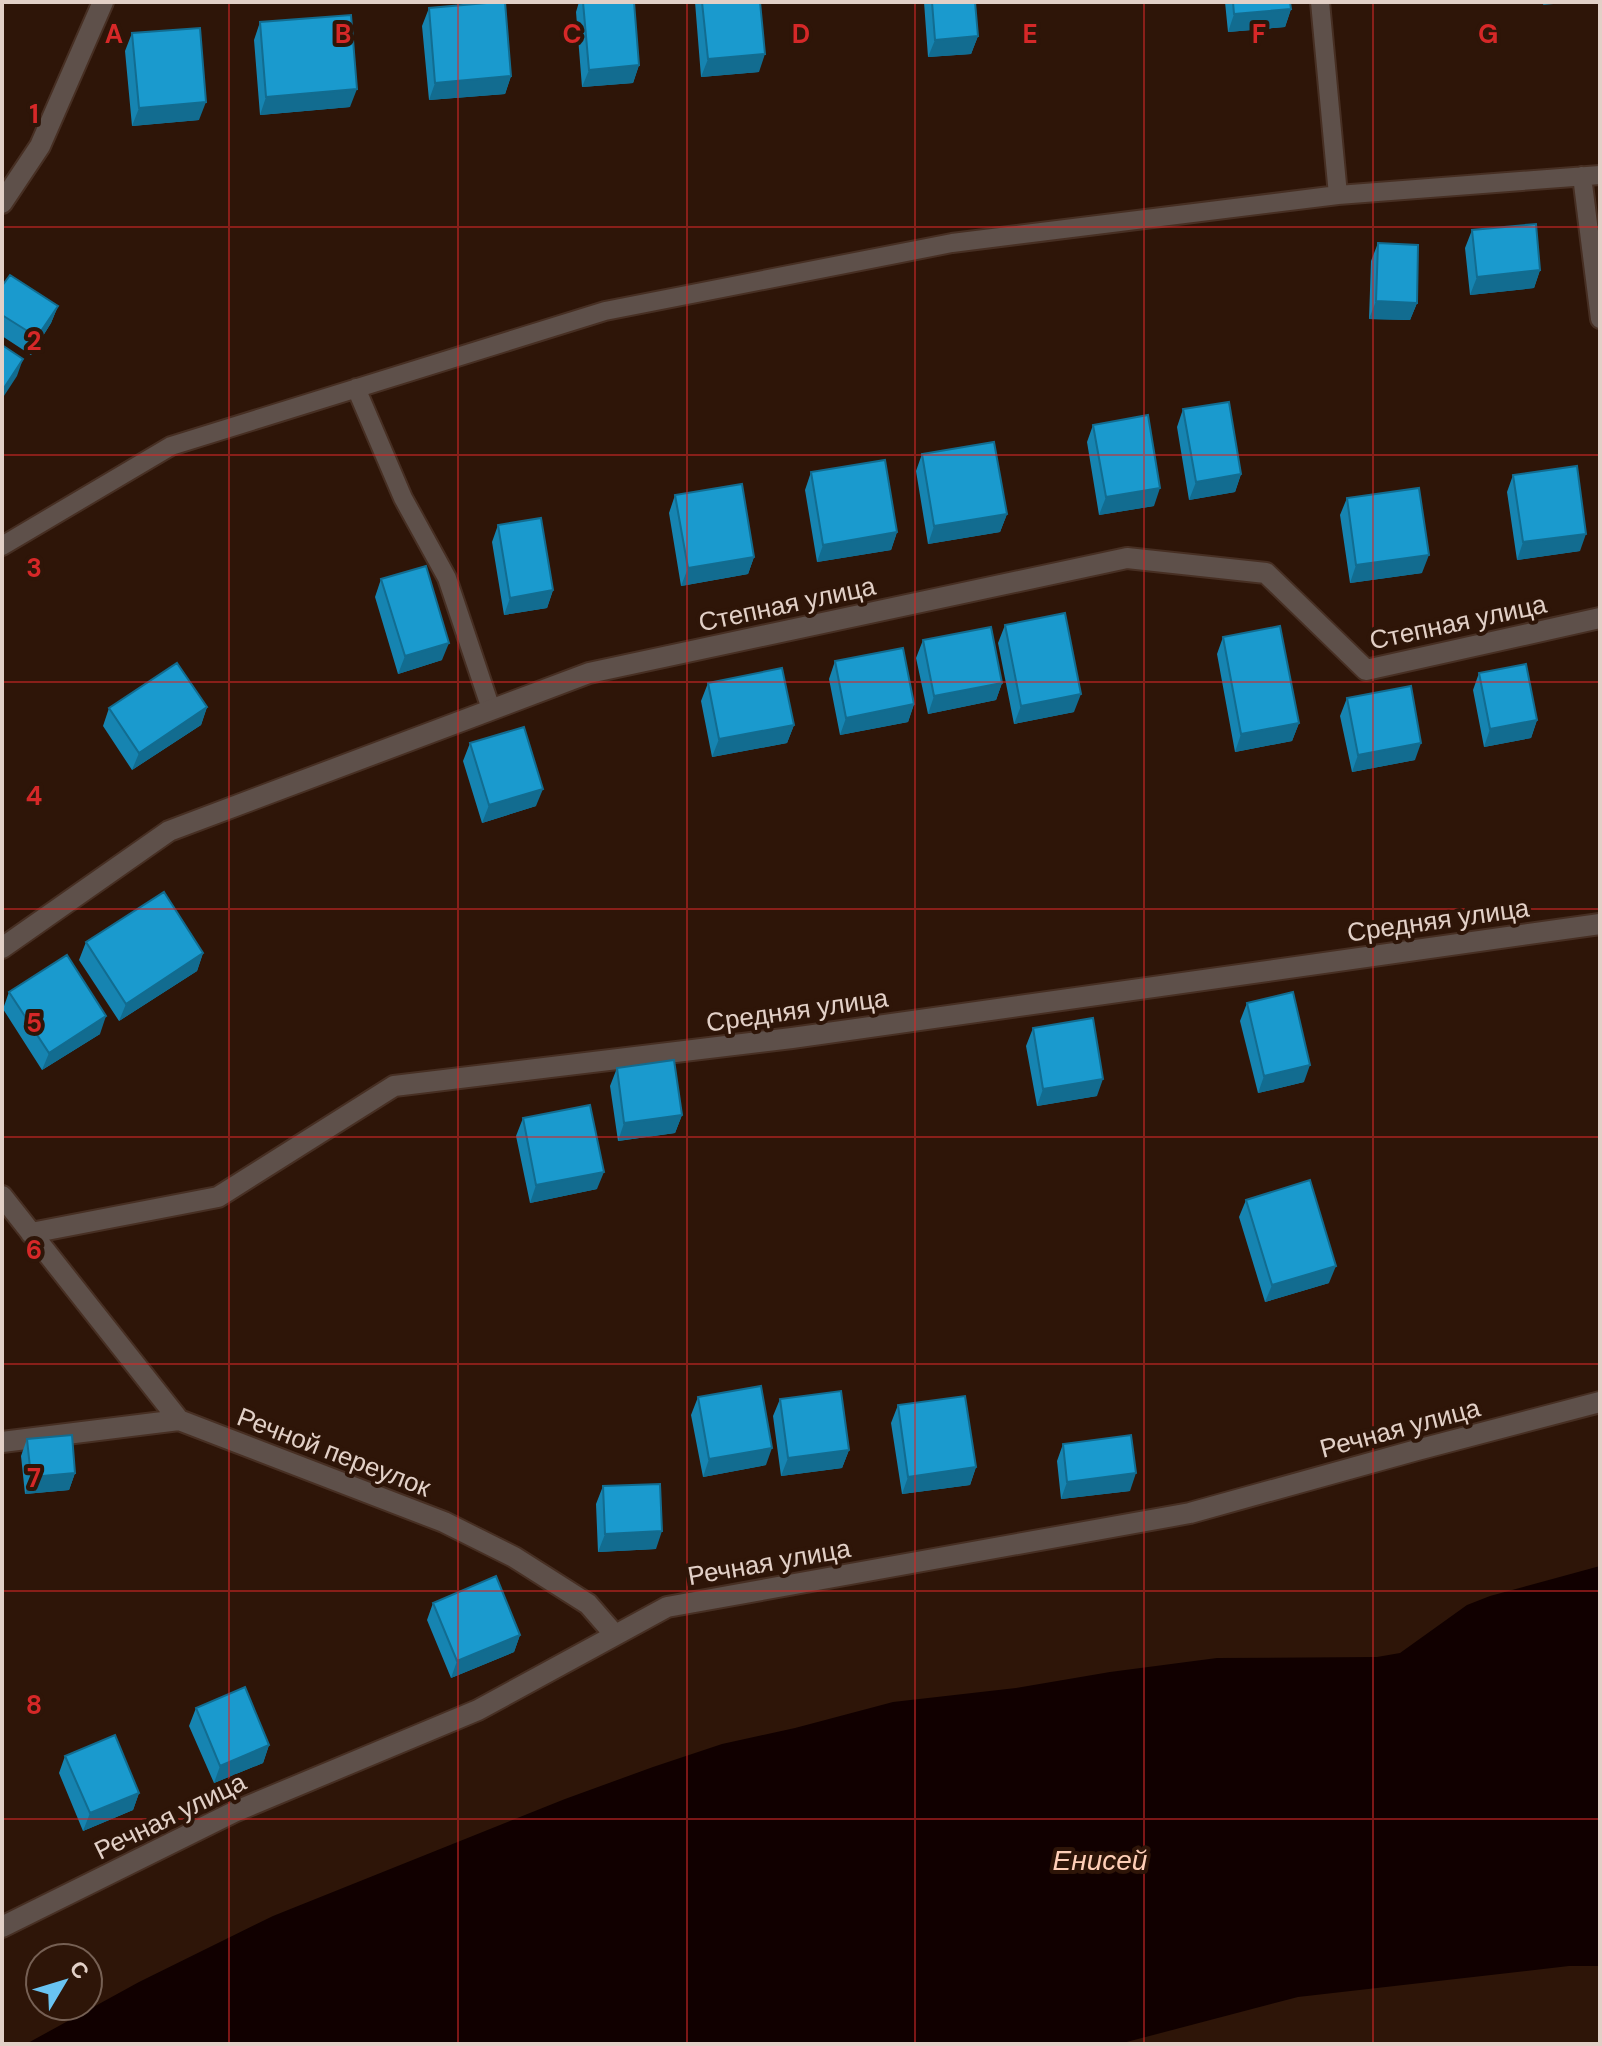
<svg xmlns="http://www.w3.org/2000/svg" width="1602" height="2046" font-family="'DM Sans',sans-serif">
	<style>
		.water { fill: #100 }
		.lines { fill: none; stroke-linecap: round; stroke-linejoin: round }
		.lane-casing { stroke: #472f23; stroke-width: 22 }
		.street-casing { stroke: #472f23; stroke-width: 24 }
		.lane { stroke: #5e504a; stroke-width: 18 }
		.street { stroke: #5e504a; stroke-width: 20 }
		.wall { fill: #1684b1 }
		.shaded-wall { fill: #126c90 }
		.building { fill: #1a9ace; stroke: #126c90; stroke-width: 2 }
		.grid { fill: none; stroke: #d62828; stroke-width: 2; stroke-opacity: 0.55 }
		.labels { text-anchor: middle; stroke-width: 8; stroke-linejoin: round; paint-order: stroke }
		.street-label { font-size: 26px; fill: #e2d0c7; stroke: #2e1508 }
		.water-label { font-size: 28px; font-style: italic; fill: #feceb7; stroke: #2e1508 }
		.grid-label { font-size: 26px; text-anchor: middle; font-weight: bold; fill: #d62828; stroke: #2e1508; stroke-width: 8; stroke-linejoin: round; paint-order: stroke }
	</style>
	<rect width="100%" height="100%" fill="#2e1508"/>
	<path class="water" d="M1600 1566V1966H1569L1298 1997 1119 2044H26L139 1982 273 1916 565 1799 653 1767 722 1744 795 1728 893 1702 1016 1688 1110 1672 1217 1658 1377 1657 1400 1653 1467 1605 1490 1596Z"/>
	<g class="lines">
		<g class="lane-casing">
			<path id="lane" d="M1320 2 1338 195
				M1582 176 1600 319
				M356 388 403 498 447 578 491 709
				M2 546 171 446 605 311 952 243 1338 195 1600 175"/>
		</g>
		<g class="street-casing">
			<path id="street" d="M2 203 40 146 103 2
				M2 948 169 831 589 673 1127 558 1266 573 1366 670 1600 618
				M2 1196 179 1420
				M31 1233 218 1197 394 1086 792 1038 1600 924
				M2 1442 179 1420 444 1522 514 1557 588 1604 615 1635
				M2 1927 234 1812 478 1710 667 1607 1190 1513 1417 1450 1600 1402"/>
		</g>
		<use href="#lane" class="lane"/>
		<use href="#street" class="street"/>
	</g>
	<path class="wall" d="M579 2H634L639 65 633 83 582 87 576 12Z
		M695 2H760L759 72 701 77Z
		M924 2H975L978 36 971 54 928 57Z
		M1225 2H1290L1291 9 1285 27 1228 32Z
		M429 8 511 76 505 94 429 100 422 26Z
		M260 22 350 107 260 115 254 40Z
		M132 33 199 120 132 126 125 51Z
		M1472 230 1540 270 1534 288 1470 295 1465 248Z
		M1378 243 1417 303 1410 320 1369 319 1371 261Z
		M2 286 58 306 51 323 31 355 2 336Z
		M1183 409 1241 474 1235 492 1189 500 1177 427Z
		M1093 425 1154 506 1099 515 1087 442Z
		M922 454 1007 514 1000 532 928 544 916 471Z
		M811 472 897 532 891 550 817 562 805 490Z
		M1513 475 1580 551 1517 560 1507 492Z
		M675 495 754 557 748 574 681 586 669 513Z
		M1347 498 1422 573 1350 583 1340 515Z
		M498 525 553 590 547 608 504 615 492 542Z
		M381 579 442 660 398 674 375 597Z
		M1005 625 1074 712 1014 724 998 643Z
		M1223 637 1299 723 1292 741 1235 752 1217 654Z
		M923 640 1002 683 996 700 928 714 916 658Z
		M1600 660V679L1598 666Z
		M835 661 914 704 908 722 840 735 829 679Z
		M1479 673 1537 720 1531 738 1484 747 1473 690Z
		M708 683 794 725 787 743 712 757 701 701Z
		M1347 698 1415 760 1352 772 1340 716Z
		M207 707 201 725 132 770 103 726 109 708Z
		M470 743 536 806 482 823 463 761Z
		M86 942 203 953 197 971 119 1021 79 960Z
		M9 992 100 1034 42 1070 3 1009Z
		M1247 1003 1304 1082 1258 1093 1240 1021Z
		M1033 1028 1097 1096 1037 1106 1026 1046Z
		M617 1068 682 1115 675 1133 618 1141 610 1086Z
		M523 1118 597 1189 530 1203 516 1136Z
		M1246 1200 1329 1283 1265 1302 1239 1217Z
		M698 1397 766 1465 703 1477 691 1415Z
		M780 1399 849 1450 842 1468 781 1476 773 1416Z
		M898 1405 976 1467 970 1485 902 1494 891 1423Z
		M27 1439 75 1473 69 1490 25 1494 21 1456Z
		M1063 1444 1130 1491 1061 1499 1057 1461Z
		M603 1486 656 1549 598 1552 596 1504Z
		M433 1603 520 1635 514 1652 451 1678 427 1620Z
		M196 1708 269 1745 263 1763 214 1783 189 1726Z
		M65 1756 139 1793 133 1810 83 1831 59 1773Z"/>
	<path class="shaded-wall" d="M1544 2H1574L1543 5Z
		M1291 9 1285 27 1228 32 1234 14Z
		M978 36 971 54 928 57 935 40Z
		M765 54 759 72 701 77 708 59Z
		M639 65 633 83 582 87 589 70Z
		M511 76 505 94 429 100 435 83Z
		M357 89 350 107 260 115 266 97Z
		M206 102 199 120 132 126 139 108Z
		M1540 270 1534 288 1470 295 1477 277Z
		M1376 301 1417 303 1410 320 1369 319Z
		M58 306 51 323 31 355 37 337Z
		M23 359 17 376 2 399V391Z
		M1241 474 1235 492 1189 500 1196 482Z
		M1160 488 1154 506 1099 515 1106 497Z
		M1007 514 1000 532 928 544 934 526Z
		M897 532 891 550 817 562 823 545Z
		M1586 534 1580 551 1517 560 1523 542Z
		M1429 555 1422 573 1350 583 1356 565Z
		M754 557 748 574 681 586 688 568Z
		M553 590 547 608 504 615 510 598Z
		M449 643 442 660 398 674 405 656Z
		M1002 683 996 700 928 714 934 696Z
		M1081 694 1074 712 1014 724 1021 706Z
		M914 704 908 722 840 735 846 718Z
		M207 707 201 725 132 770 139 753Z
		M1537 720 1531 738 1484 747 1490 729Z
		M1299 723 1292 741 1235 752 1241 734Z
		M794 725 787 743 712 757 719 739Z
		M1421 743 1415 760 1352 772 1358 755Z
		M543 789 536 806 482 823 489 805Z
		M203 953 197 971 119 1021 126 1004Z
		M106 1016 100 1034 42 1070 49 1053Z
		M1310 1065 1304 1082 1258 1093 1264 1076Z
		M1103 1079 1097 1096 1037 1106 1043 1089Z
		M682 1115 675 1133 618 1141 624 1123Z
		M604 1172 597 1189 530 1203 536 1185Z
		M1336 1266 1329 1283 1265 1302 1272 1285Z
		M772 1448 766 1465 703 1477 709 1459Z
		M849 1450 842 1468 781 1476 788 1458Z
		M976 1467 970 1485 902 1494 908 1477Z
		M75 1473 69 1490 25 1494 31 1477Z
		M1136 1473 1130 1491 1061 1499 1067 1482Z
		M662 1531 656 1549 598 1552 605 1534Z
		M520 1635 514 1652 451 1678 457 1661Z
		M269 1745 263 1763 214 1783 220 1766Z
		M139 1793 133 1810 83 1831 90 1813Z"/>
	<path class="building" d="M498 2H505L511 76 435 83 429 8Z
		M583 2H634L639 65 589 70Z
		M702 2H760L765 54 708 59Z
		M932 2H975L978 36 935 40Z
		M1233 2H1290L1291 9 1234 14Z
		M351 15 357 89 266 97 260 22Z
		M200 28 206 102 139 108 132 33Z
		M1536 224 1540 270 1477 277 1472 230Z
		M1378 243 1418 245 1417 303 1376 301Z
		M10 275 58 306 37 337 2 315V286Z
		M2 345 23 359 2 391Z
		M1229 402 1241 474 1196 482 1183 409Z
		M1148 415 1160 488 1106 497 1093 425Z
		M994 442 1007 514 934 526 922 454Z
		M885 460 897 532 823 545 811 472Z
		M1577 466 1586 534 1523 542 1513 475Z
		M742 484 754 557 688 568 675 495Z
		M1419 488 1429 555 1356 565 1347 498Z
		M541 518 553 590 510 598 498 525Z
		M426 566 449 643 405 656 381 579Z
		M1065 613 1081 694 1021 706 1005 625Z
		M1280 626 1299 723 1241 734 1223 637Z
		M991 627 1002 683 934 696 923 640Z
		M903 648 914 704 846 718 835 661Z
		M177 663 207 707 139 753 109 708Z
		M1526 664 1537 720 1490 729 1479 673Z
		M782 668 794 725 719 739 708 683Z
		M1411 686 1421 743 1358 755 1347 698Z
		M524 727 543 789 489 805 470 743Z
		M164 892 203 953 126 1004 86 942Z
		M67 955 106 1016 49 1053 9 992Z
		M1293 992 1310 1065 1264 1076 1247 1003Z
		M1093 1018 1103 1079 1043 1089 1033 1028Z
		M674 1060 682 1115 624 1123 617 1068Z
		M590 1105 604 1172 536 1185 523 1118Z
		M1310 1180 1336 1266 1272 1285 1246 1200Z
		M761 1386 772 1448 709 1459 698 1397Z
		M841 1391 849 1450 788 1458 780 1399Z
		M965 1396 976 1467 908 1477 898 1405Z
		M72 1435 75 1473 31 1477 27 1439Z
		M1131 1435 1136 1473 1067 1482 1063 1444Z
		M660 1484 662 1531 605 1534 603 1486Z
		M496 1576 520 1635 457 1661 433 1603Z
		M245 1687 269 1745 220 1766 196 1708Z
		M115 1735 139 1793 90 1813 65 1756Z"/>
	<path class="grid" d="M229 2V2044M458 2V2044M687 2V2044M915 2V2044M1144 2V2044M1373 2V2044M2 227H1600M2 455H1600M2 682H1600M2 909H1600M2 1137H1600M2 1364H1600M2 1591H1600M2 1819H1600"/>
	<g class="labels">
		<g class="street-label">
			<text transform="translate(787 604) rotate(-12)" y="9">Степная улица</text>
			<text transform="translate(1458 622) rotate(-12)" y="9">Степная улица</text>
			<text transform="translate(1438 920) rotate(-8)" y="9">Средняя улица</text>
			<text transform="translate(797 1010) rotate(-8)" y="9">Средняя улица</text>
			<text transform="translate(1400 1428) rotate(-15)" y="9">Речная улица</text>
			<text transform="translate(334 1452) rotate(21)" y="9">Речной переулок</text>
			<text transform="translate(769 1562) rotate(-10)" y="9">Речная улица</text>
			<text transform="translate(170 1816) rotate(-26)" y="9">Речная улица</text>
		</g>
		<g class="water-label">
			<text x="1100" y="1870">Енисей</text>
		</g>
	</g>
	<g class="grid-label">
		<text x="114" y="43">A</text>
		<text x="343" y="43">B</text>
		<text x="572" y="43">C</text>
		<text x="801" y="43">D</text>
		<text x="1030" y="43">E</text>
		<text x="1259" y="43">F</text>
		<text x="1488" y="43">G</text>
		<text x="34" y="123">1</text>
		<text x="34" y="350">2</text>
		<text x="34" y="577">3</text>
		<text x="34" y="805">4</text>
		<text x="34" y="1032">5</text>
		<text x="34" y="1259">6</text>
		<text x="34" y="1487">7</text>
		<text x="34" y="1714">8</text>
	</g>
	<rect width="1602" height="2046" fill="none" stroke="#e2d0c7" stroke-width="8"/>
	<g transform="translate(64 1982) rotate(52)"><circle r="38" fill="#2e1508" stroke="#766054" stroke-width="2"/>
	<path d="M0-6L14 30L0 20L-14 30Z" fill="#69c3f1"/>
	<text y="-12" font-size="22" font-weight="bold" text-anchor="middle" fill="#e2d0c7">С</text>
	</g>
</svg>
